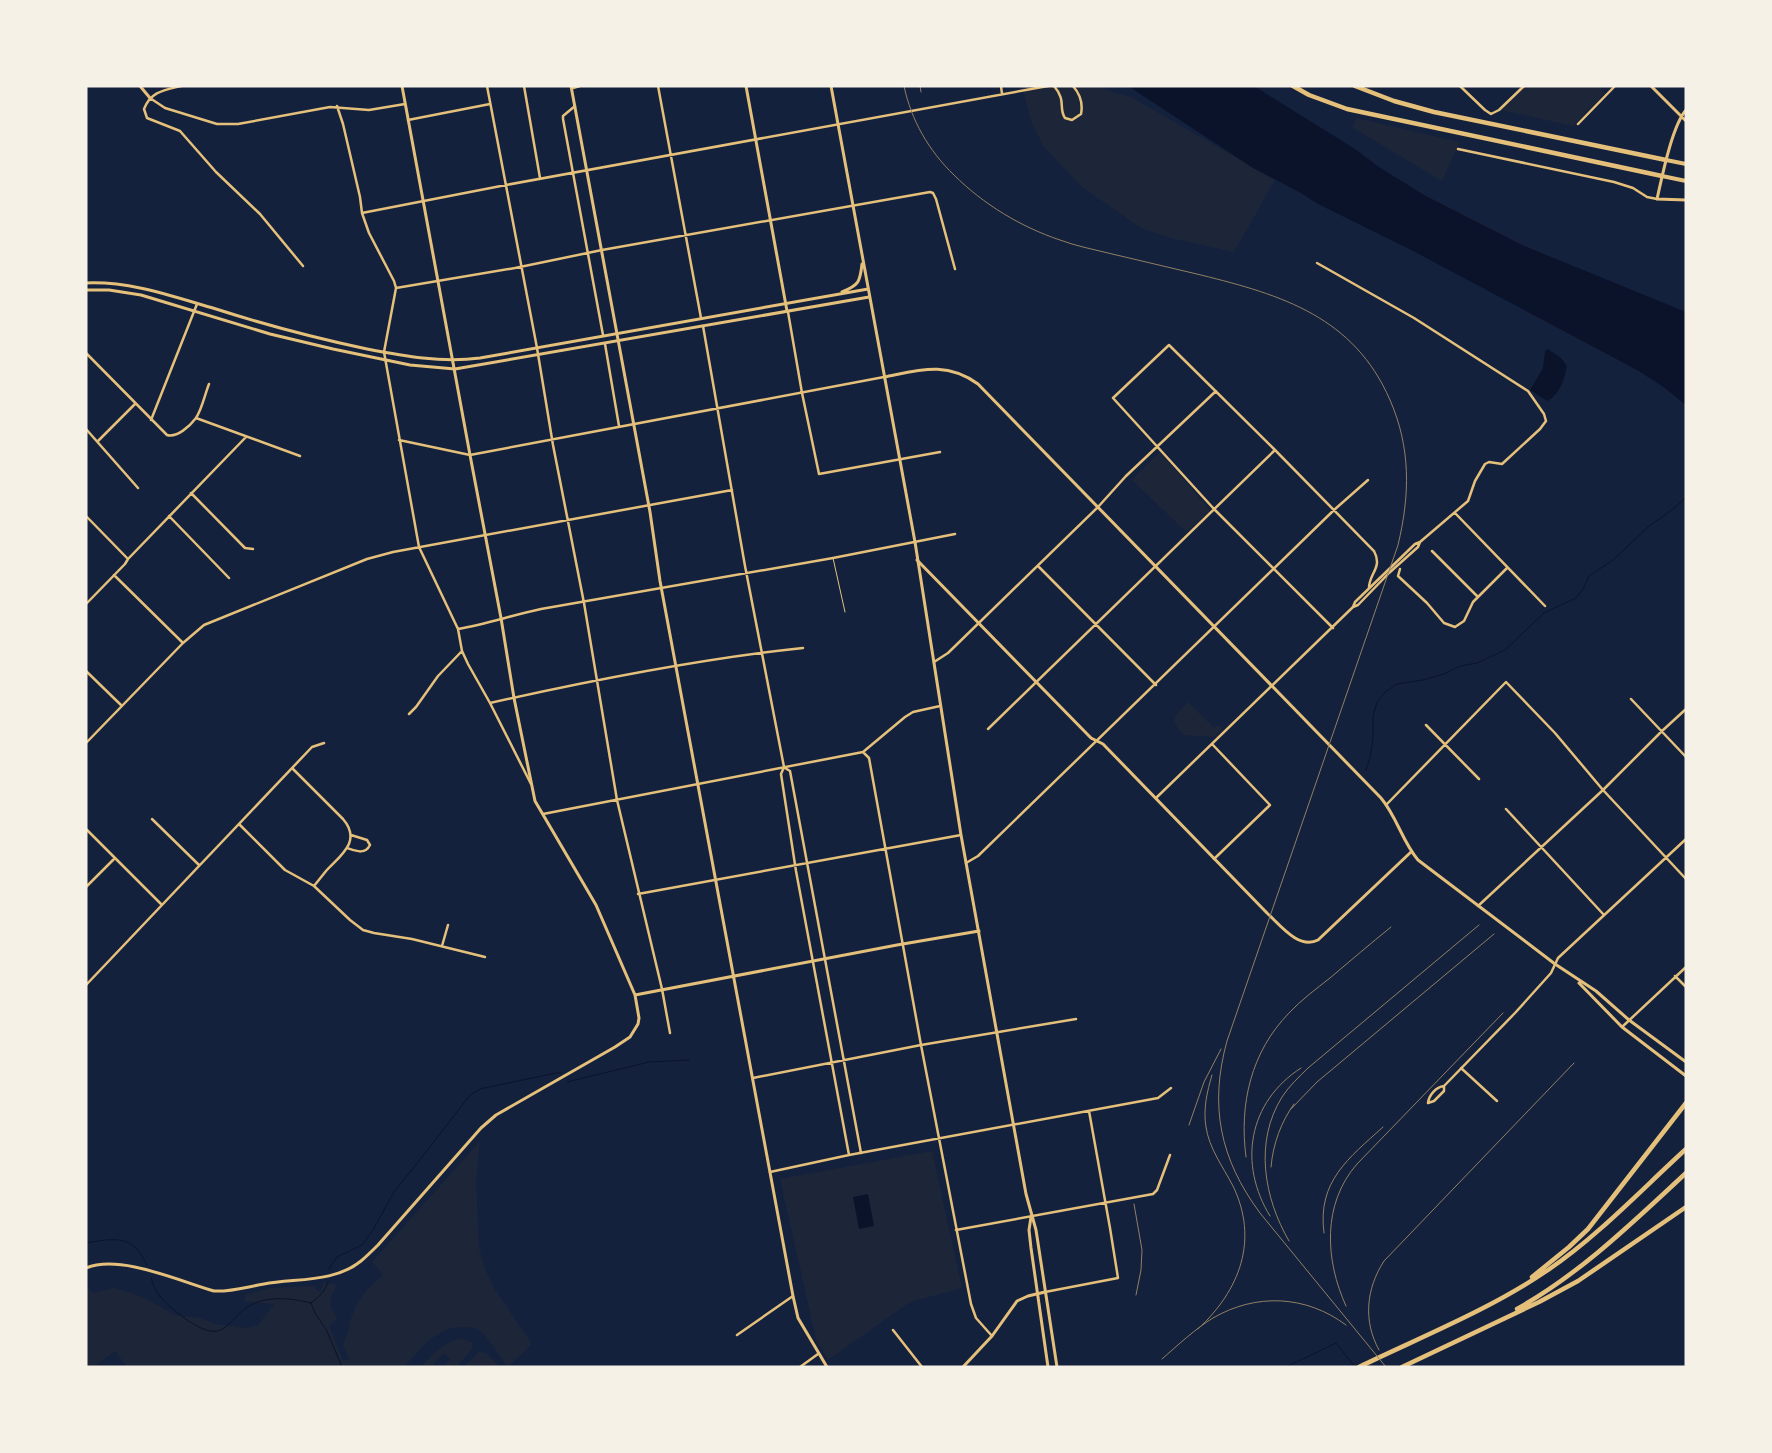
<svg xmlns="http://www.w3.org/2000/svg" width="1772" height="1453" font-family="Lato,sans-serif">
	<style>
		.green { fill: #1d2539 }
		.water { fill: #0b132b }
		.lines { fill: none; stroke-linecap: round; stroke-linejoin: round }
		.stream { stroke: #0b132b; stroke-width: 1 }
		.service { stroke: #e5c07b; stroke-width: 1 }
		.minor { stroke: #e5c07b; stroke-width: 2.5 }
		.tertiary { stroke: #e5c07b; stroke-width: 3 }
		.secondary { stroke: #e5c07b; stroke-width: 3 }
		.trunk { stroke: #e5c07b; stroke-width: 4 }
		.motorway { stroke: #e5c07b; stroke-width: 4.5 }
		.rail { stroke: #918062; stroke-width: 1 }
	</style>
	<rect width="100%" height="100%" fill="#14213d"/>
	<path class="green" d="M1022 86H1100L1115 93 1131 97 1275 180 1234 252 1171 238 1141 228 1081 186 1044 147 1031 121Z
		M1525 86H1599L1605 93 1573 126 1501 110Z
		M1356 118 1460 142 1442 181 1352 127Z
		M1160 452 1210 510 1186 532 1132 480Z
		M1188 702 1214 728 1218 725 1223 728 1214 737 1184 735 1177 727 1174 721 1176 715Z
		M480 1141 476 1182 479 1248 485 1269 494 1288 532 1344 508 1367C499 1357 490 1338 479 1330 474 1327 469 1327 464 1327 437 1325 420 1350 404 1367H127L115 1351 93 1367H86V1285L92 1293 114 1288 143 1297 175 1315 200 1318 216 1324 246 1328 258 1325 274 1304 245 1301V1295L269 1288 313 1286 320 1292 324 1283 335 1284 336 1288C327 1302 329 1304 337 1318L329 1326 343 1360H350L343 1345C347 1337 348 1331 350 1322 357 1300 365 1290 383 1275L372 1262Z
		M932 1151 962 1288 910 1302 828 1360 816 1339 780 1179Z
		M462 1339 472 1342 473 1348 456 1367H443L451 1359 444 1353 431 1367H421C433 1354 444 1341 462 1339Z
		M479 1352 486 1353 500 1367H464Z"/>
	<path class="water" d="M1128 86H1254L1355 149 1379 167 1424 195 1522 245 1686 312V405L1662 386 1637 370 1413 251 1318 204 1299 192 1253 168Z
		M1548 349 1561 358 1567 366C1565 378 1559 396 1547 401L1530 390 1543 368 1545 351Z
		M868 1194 874 1226 859 1229 853 1197Z"/>
	<g class="lines">
		<path class="stream" d="M1366 770 1370 758 1373 739V716L1377 702 1385 692 1397 684 1423 680 1444 674 1460 666 1477 663 1505 650 1544 613 1576 598 1583 589 1589 576 1613 560 1648 527 1677 506 1686 497
			M567 1082 649 1062 689 1060
			M86 1243C115 1238 134 1234 147 1266
			M329 1269 337 1257 362 1245 373 1230 394 1192 426 1152 470 1095 480 1089 556 1073H561
			M151 1278C153 1284 155 1290 159 1295 168 1307 202 1335 217 1331 227 1329 233 1319 241 1312 259 1295 288 1297 311 1303
			M311 1303 315 1313 327 1331 342 1367
			M311 1303C319 1297 325 1291 328 1282
			M1286 1367 1336 1343 1355 1367"/>
		<path class="service" d="M833 558 845 612"/>
		<path class="minor" d="M181 86C165 90 151 91 144 109L147 118 180 131 216 172 260 214 303 266
			M487 86 537 348 553 445 584 603 617 800 662 989 670 1033
			M524 86 540 178
			M658 86 701 318
			M1001 86 1002 94
			M1054 86C1067 101 1058 108 1065 118L1072 120 1081 114C1083 104 1080 94 1073 86
			M1460 86 1485 110 1491 114 1499 110 1524 86
			M150 98 165 108 217 124H238L330 107 369 110 405 104
			M337 106 343 124 360 197 362 213 369 233 394 281 396 288 384 352 419 547 458 629 462 651 468 664 490 703 531 784
			M575 106 563 116V119L603 335
			M408 120 490 104
			M1578 124 1615 86
			M1458 149 1614 182 1633 188 1647 197 1657 199
			M362 213 506 185 1048 86
			M1317 263 1414 318 1528 391 1544 414 1546 421 1540 429 1502 464 1489 462 1485 464 1475 481 1468 501 1420 542 1415 544 1355 602 1353 607
			M396 288 515 268 602 250 930 192 933 193 936 199 955 269
			M788 312 802 393 819 474 940 452
			M703 326 745 566 784 767 781 774 796 871 849 1155
			M605 344 619 426
			M86 353 167 435C177 438 190 426 196 418 202 409 205 394 209 384
			M196 418 300 456
			M151 420 197 304
			M86 429 138 488
			M399 440 470 455 884 377
			M98 441 135 404
			M191 493 245 548 253 549
			M1455 513 1545 606
			M86 516 127 558
			M169 516 229 578
			M1432 551 1478 597
			M1038 566 1156 685
			M1400 569 1398 576 1427 603 1444 623 1455 627 1464 621 1473 602 1507 568
			M114 575 183 643
			M86 604 125 564 128 559 246 437
			M1333 628 1214 509 1113 398 1169 345 1275 450 1374 551C1383 568 1369 573 1369 588
			M458 629C486 624 513 615 541 609L833 558 955 534
			M934 662 948 653 1098 507 1126 476 1216 391
			M86 671 122 706
			M1631 699 1686 757
			M490 703C593 680 698 659 803 648
			M409 714 416 707 438 676 462 651
			M1426 725 1479 779
			M988 729 1275 450
			M86 743 183 643 204 625 367 559 393 552 732 490
			M1212 744 1270 805 1214 859
			M863 752 869 758 921 1045 971 1304 976 1318 992 1336
			M292 768 343 819C362 841 341 855 326 871 322 876 318 881 314 886
			M785 768 790 771 861 1153
			M1156 798 1353 607 1358 605 1389 573 1418 547 1420 542
			M1387 804 1506 682 1555 733 1603 790 1686 879
			M1506 809 1604 915
			M543 814 863 752 905 717 913 712 940 706
			M152 819 199 865
			M239 824 285 870 314 886 350 920 363 930 374 933 412 939 485 957
			M86 829 161 904
			M347 848C356 851 365 855 370 845L367 840 351 835
			M966 863 978 856 1334 510 1368 480
			M86 887 115 858
			M638 894 961 835
			M1478 906 1603 790 1662 731 1686 709
			M442 946 448 925
			M1675 976 1686 987
			M86 985 312 747 324 743
			M1622 1027 1686 967
			M1461 1068 1497 1101
			M753 1078 921 1045 1076 1019
			M1444 1086 1515 1013 1551 973 1558 958 1686 839
			M1444 1086V1091L1434 1101 1428 1103C1429 1095 1436 1087 1444 1086Z
			M770 1172 849 1155 1158 1098 1171 1088
			M956 1230 1153 1194 1157 1190 1170 1155
			M1045 1292 1118 1278 1110 1228 1089 1111
			M893 1330 922 1367
			M737 1335 793 1296
			M800 1367 818 1354"/>
		<path class="tertiary" d="M140 86 150 98
			M571 86 650 512 660 581 793 1296 798 1318 827 1367
			M746 86 787 311
			M1651 86 1686 121
			M572 88 579 86
			M1686 110C1672 126 1662 177 1657 199L1686 200
			M884 377C920 370 946 361 978 384L1381 798C1397 817 1402 841 1418 860L1555 964 1596 991 1629 1020 1686 1062
			M917 560 1091 738 1103 744 1267 913C1280 925 1299 950 1318 940L1411 852
			M1579 983 1622 1027 1686 1076
			M635 995 897 945 979 931
			M86 1268C120 1254 179 1281 214 1291 231 1292 246 1287 264 1284 296 1278 334 1283 361 1261 367 1256 373 1250 378 1245L481 1128 496 1115 615 1047 630 1037 638 1024 639 1018 635 995 596 905 535 801 514 698 501 618 470 455 402 86
			M963 1367 992 1336 1017 1301 1028 1296 1045 1292"/>
		<path class="secondary" d="M831 86 915 542 961 835 1026 1194 1036 1230 1057 1367
			M86 283C131 281 174 297 216 309 266 325 315 338 367 349 404 356 441 363 480 358L868 289
			M86 290H109L141 295 270 334 333 349 410 365 455 369 869 297
			M842 292C859 285 860 282 862 264
			M1031 1217 1029 1230 1031 1248 1048 1367"/>
		<path class="trunk" d="M1666 160 1686 164
			M1662 176 1686 181"/>
		<path class="motorway" d="M1293 86 1309 95 1347 109 1662 176
			M1355 86 1394 101 1434 112 1666 160
			M1532 1277 1569 1247 1588 1229 1686 1103
			M1517 1309C1581 1273 1632 1223 1686 1173
			M1359 1367C1423 1336 1489 1310 1548 1270 1599 1235 1641 1190 1686 1149
			M1402 1367 1539 1302 1578 1281 1686 1207"/>
		<path class="rail" d="M904 86C911 120 929 151 954 175 983 204 1021 227 1060 240 1076 246 1092 249 1108 253 1139 260 1170 268 1201 275 1282 295 1354 317 1390 400 1411 448 1410 495 1398 545L1227 1041C1209 1106 1220 1159 1260 1213L1386 1367
			M920 86 921 92
			M1290 1110 1317 1082 1494 934
			M1189 1125 1204 1082 1221 1049
			M1246 1157C1239 1104 1251 1052 1289 1013 1301 1000 1316 989 1330 978 1350 961 1370 944 1391 927
			M1271 1167C1273 1144 1281 1122 1294 1104
			M1134 1204 1142 1250 1141 1270 1136 1295
			M1270 1216C1238 1164 1248 1102 1301 1068
			M1324 1233C1317 1181 1349 1158 1383 1127
			M1289 1241C1264 1198 1254 1142 1282 1097 1289 1086 1299 1077 1308 1068L1479 925
			M1346 1306C1325 1260 1322 1204 1357 1164L1503 1013
			M1198 1329C1240 1290 1259 1240 1233 1186 1223 1167 1209 1148 1206 1127 1203 1109 1207 1092 1212 1075
			M1379 1350C1363 1321 1366 1289 1384 1261L1574 1063
			M1162 1359C1178 1345 1195 1329 1213 1318 1256 1293 1306 1295 1346 1325"/>
	</g>
	<rect width="1772" height="1453" fill="none" stroke="#f6f1e7" stroke-width="175"/>
</svg>
